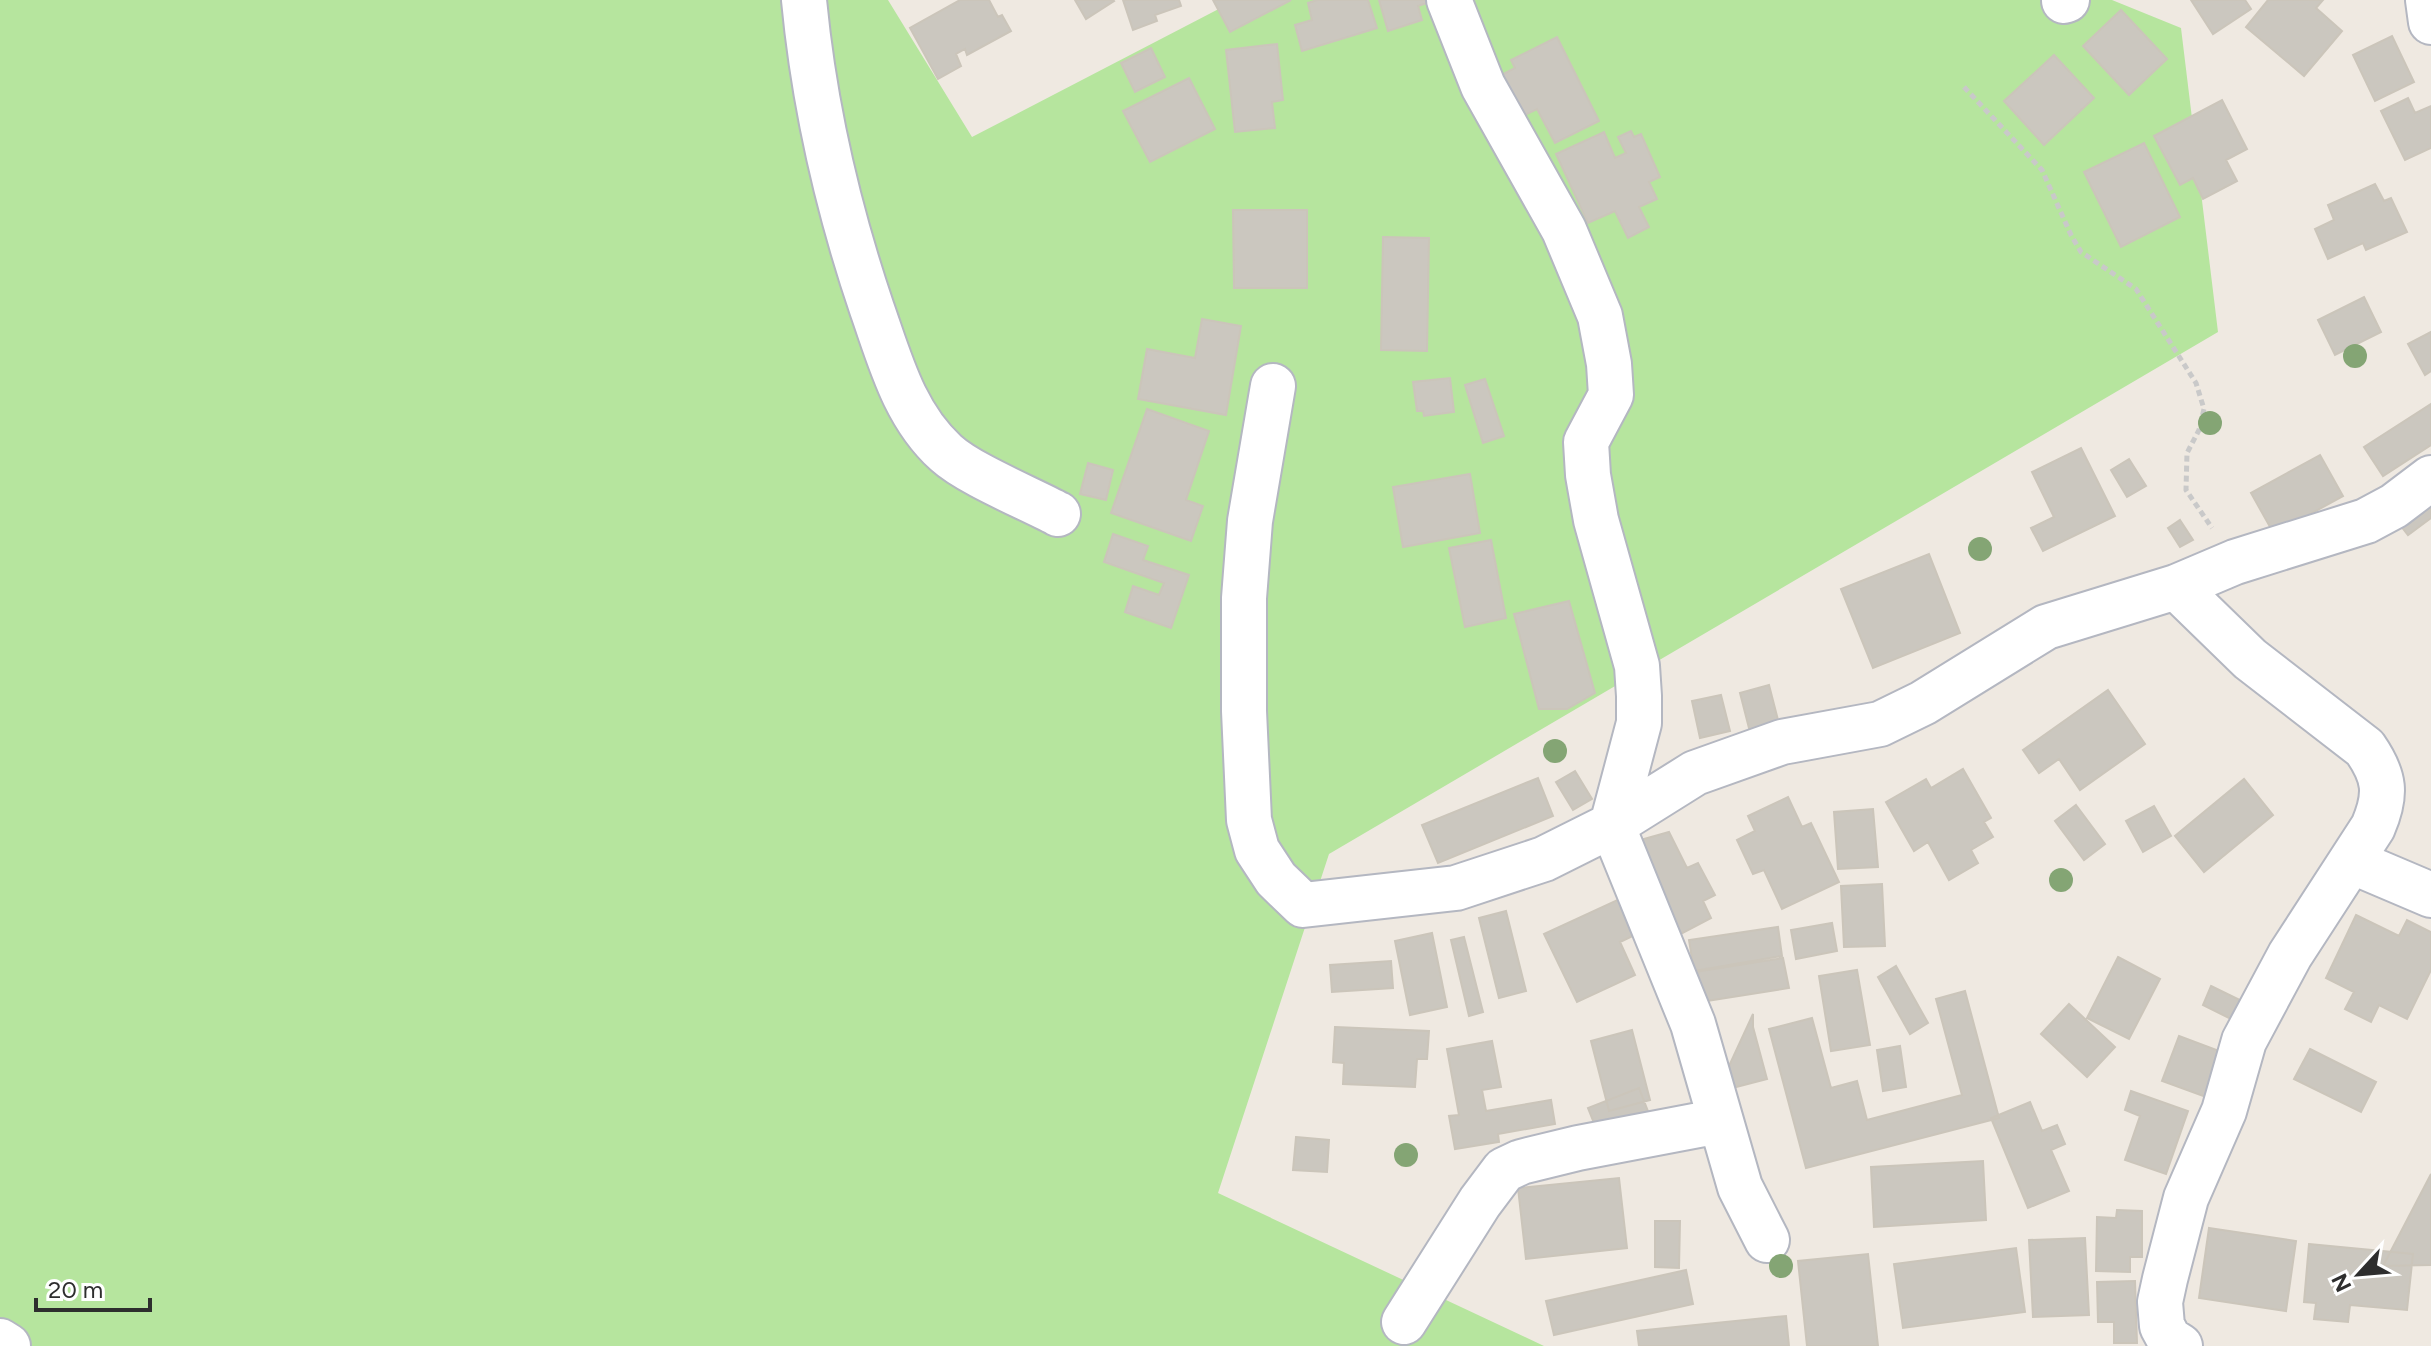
<svg xmlns="http://www.w3.org/2000/svg" width="2431" height="1346" font-family="Figtree,sans-serif">
	<style>
		.green { fill: #b6e59e }
		.building { fill: #cbc7bf; stroke: #cbc5ba; stroke-width: 2 }
		.lines { fill: none; stroke-linecap: round; stroke-linejoin: round }
		.minor-casing { stroke: #b4b7c1; stroke-width: 48 }
		.path { stroke: #c9c9c9; stroke-width: 5; stroke-dasharray: 6 4; stroke-linecap: butt }
		.minor { stroke: #fff; stroke-width: 44 }
		.tree { fill: #84a574 }
	</style>
	<rect width="100%" height="100%" fill="#efe9e1"/>
	<path class="green" d="M0 0H888L972 137 1236 0H2112L2181 28 2218 332 1329 854 1218 1193 1544 1346H0Z"/>
	<path class="building" d="M960 0H989L998 17 1002 15 1011 31 967 55 965 49 956 54 961 66 938 79 910 28Z
		M1075 0H1113L1114 1 1086 19Z
		M1123 0H1179L1181 6 1155 15 1157 21 1133 30Z
		M1213 0H1291L1230 32Z
		M1317 0H1368L1377 28 1302 51 1295 25 1312 20 1308 3Z
		M1379 0H1425L1427 3 1418 6 1422 20 1388 31Z
		M2191 0H2245L2251 9 2213 34Z
		M2268 0H2323L2316 8 2342 31 2304 76 2246 27Z
		M2121 10 2167 59 2129 95 2083 46Z
		M2392 36 2414 82 2375 101 2353 55Z
		M1557 37 1599 121 1555 143 1537 109 1513 121 1492 80 1515 68 1511 60Z
		M1277 44 1283 100 1272 102 1275 128 1235 132 1226 50Z
		M1151 48 1165 77 1135 92 1121 63Z
		M2054 55 2094 98 2044 145 2004 101Z
		M1189 78 1215 129 1150 162 1123 111Z
		M2408 98 2415 113 2431 106V148L2405 160 2381 111Z
		M2222 100 2247 149 2226 160 2237 181 2203 199 2193 178 2180 185 2154 136Z
		M1631 131 1634 137 1641 134 1660 177 1649 182 1657 199 1639 207 1649 227 1628 238 1615 211 1588 223 1556 154 1604 132 1615 158 1626 153 1618 137Z
		M2144 143 2180 217 2121 247 2084 172Z
		M2375 184 2384 201 2391 198 2407 232 2366 250 2363 243 2328 259 2315 229 2334 220 2328 205Z
		M1233 210H1307V288H1234Z
		M1383 237 1429 238 1427 351 1381 350Z
		M2364 297 2381 332 2335 355 2318 320Z
		M1202 319 1241 326 1226 415 1138 399 1147 349 1195 358Z
		M2431 332V371L2425 375 2408 344Z
		M1450 378 1454 412 1424 416 1423 411H1417L1413 382Z
		M1485 379 1504 436 1483 443 1465 385Z
		M2431 404V445L2383 476 2364 447Z
		M1147 409 1209 431 1186 500 1203 506 1191 541 1111 513Z
		M2081 448 2115 516 2043 551 2031 528 2054 517 2032 472Z
		M2320 455 2343 496 2274 534 2251 493Z
		M2129 459 2146 486 2127 497 2111 470Z
		M1088 463 1113 470 1106 500 1080 494Z
		M1470 474 1480 533 1403 547 1393 487Z
		M2431 481V518L2408 535 2390 512Z
		M2180 520 2193 540 2180 547 2168 528Z
		M1113 534 1148 546 1143 560 1189 575 1171 628 1125 612 1133 586 1159 595 1164 583 1104 562Z
		M1491 540 1506 618 1465 627 1449 548Z
		M1929 554 1960 633 1873 668 1841 589Z
		M1569 601 1595 693 1567 709H1539L1514 614Z
		M1769 685 1779 724 1750 732 1740 693Z
		M2108 690 2145 744 2080 790 2059 759 2039 773 2023 750Z
		M1721 695 1730 731 1700 738 1692 701Z
		M1963 769 1991 818 1984 822 1993 837 1971 850 1978 863 1949 880 1928 842 1914 851 1886 802 1926 779 1931 788Z
		M1575 771 1592 799 1573 810 1556 782Z
		M1538 778 1553 816 1438 863 1422 825Z
		M2244 779 2273 815 2204 872 2175 836Z
		M1788 797 1802 827 1811 823 1839 882 1782 909 1764 870 1753 874 1737 840 1755 831 1748 816Z
		M2076 805 2105 844 2084 860 2055 821Z
		M2154 806 2171 836 2143 852 2126 821Z
		M1873 809 1878 867 1838 869 1834 812Z
		M1669 832 1687 868 1698 863 1715 895 1703 901 1711 918 1677 936 1630 843Z
		M1882 884 1885 946 1844 947 1841 886Z
		M1624 897 1641 932 1620 942 1635 975 1577 1002 1544 934Z
		M1506 911 1526 991 1499 998 1479 918Z
		M2356 915 2399 936 2407 920 2431 932V970L2407 1019 2379 1005 2371 1022 2345 1009 2354 992 2326 978Z
		M1832 923 1837 951 1796 959 1791 930Z
		M1778 927 1782 956 1694 971 1689 940Z
		M1432 933 1447 1007 1410 1015 1395 941Z
		M1464 937 1483 1012 1469 1016 1451 940Z
		M2118 957 2160 979 2129 1039 2087 1018Z
		M1783 958 1789 988 1700 1002 1695 972Z
		M1391 961 1393 988 1332 992 1330 965Z
		M1896 966 1928 1023 1910 1034 1878 977Z
		M1857 970 1870 1045 1831 1051 1819 976Z
		M2211 986 2250 1005 2241 1024 2203 1005Z
		M1965 991 1999 1118 1806 1168 1769 1029 1812 1018 1831 1088 1857 1081 1867 1120 1962 1095 1936 999Z
		M2069 1004 2115 1047 2087 1077 2041 1034Z
		M1753 1014V1027L1767 1079 1717 1092Z
		M1335 1027 1429 1031 1427 1059H1417L1415 1087 1343 1084 1344 1063 1333 1062Z
		M1632 1030 1650 1100 1609 1111 1591 1041Z
		M2179 1036 2222 1052 2206 1097 2162 1081Z
		M1492 1041 1501 1087 1482 1090 1486 1111 1551 1100 1555 1124 1498 1134 1499 1142 1455 1149 1449 1116 1459 1115 1447 1049Z
		M1900 1046 1906 1087 1883 1091 1877 1050Z
		M2310 1049 2376 1082 2361 1112 2294 1079Z
		M1639 1088 1649 1114 1598 1133 1588 1108Z
		M2131 1091 2188 1111 2166 1174 2125 1160 2140 1116 2125 1110Z
		M2030 1102 2042 1131 2057 1125 2065 1144 2051 1150 2069 1191 2028 1208 1991 1118Z
		M1296 1137 1329 1140 1327 1172 1293 1170Z
		M1983 1161 1986 1220 1874 1227 1871 1167Z
		M2431 1174V1265L2383 1266Z
		M1619 1178 1627 1248 1526 1259 1518 1188Z
		M2117 1210 2142 1211V1257H2130V1272L2096 1271 2097 1217 2116 1218Z
		M1655 1221H1680L1679 1268 1655 1267Z
		M2209 1228 2296 1241 2286 1311 2199 1298Z
		M2085 1238 2089 1315 2033 1317 2029 1240Z
		M2309 1244 2413 1254 2407 1310 2350 1305 2348 1322 2314 1319 2316 1303 2304 1302Z
		M2016 1248 2025 1312 1903 1328 1894 1264Z
		M1868 1254 1878 1346H1807L1798 1261Z
		M1686 1270 1693 1304 1554 1335 1546 1301Z
		M2135 1281 2137 1343H2114V1322H2098L2097 1282Z
		M1786 1316 1789 1346H1639L1637 1331Z"/>
	<g class="lines">
		<g class="minor-casing">
			<path id="minor" d="M804 0C814 105 838 209 872 309 890 360 904 415 946 453 969 474 1028 498 1058 514
				M1449 0 1483 86 1564 230 1600 316 1609 364 1611 395 1586 442 1588 475 1596 520 1637 666 1639 696V723L1612 825 1693 1024 1740 1187 1767 1240
				M2428 0 2431 22
				M2064 1 2067 0
				M1273 386 1250 521 1244 598V711L1249 820 1257 850 1276 879 1303 905 1456 888 1544 859 1612 825 1695 773 1782 742 1880 724 1923 703 2046 627 2176 587 2235 562 2366 521 2394 506 2431 478
				M2176 587 2250 659 2365 748C2385 777 2387 794 2373 827L2290 955 2244 1041 2224 1111 2186 1198 2165 1279 2160 1302 2162 1326 2169 1339 2180 1346
				M2351 861 2431 895
				M1404 1322 1480 1202 1504 1170 1521 1162 1578 1148 1720 1121
				M0 1341 8 1346"/>
		</g>
		<path class="path" d="M1964 87 2042 170 2071 235 2081 252 2136 289 2196 383 2204 409 2199 430 2187 453 2186 490 2212 528"/>
		<use href="#minor" class="minor"/>
	</g>
	<g class="tree">
		<circle cx="2355" cy="356" r="12"/>
		<circle cx="2210" cy="423" r="12"/>
		<circle cx="1980" cy="549" r="12"/>
		<circle cx="1555" cy="751" r="12"/>
		<circle cx="2061" cy="880" r="12"/>
		<circle cx="1406" cy="1155" r="12"/>
		<circle cx="1781" cy="1266" r="12"/>
	</g>
	<g transform="translate(2359 1274) rotate(244)" stroke="#ffffff" stroke-width="6" paint-order="stroke">
	<path d="M0-6L14 30L0 20L-14 30Z" fill="#2e2e2e"/>
	<text y="-12" font-size="22" font-weight="bold" text-anchor="middle" fill="#2e2e2e">N</text>
	</g>
	<path d="M36 1298v12h114v-12" fill="none" stroke="#2e2e2e" stroke-width="4"/>
	<text x="48" y="1298" font-size="24" fill="#2e2e2e" stroke="#ffffff" stroke-width="6" paint-order="stroke">20 m</text>
</svg>
